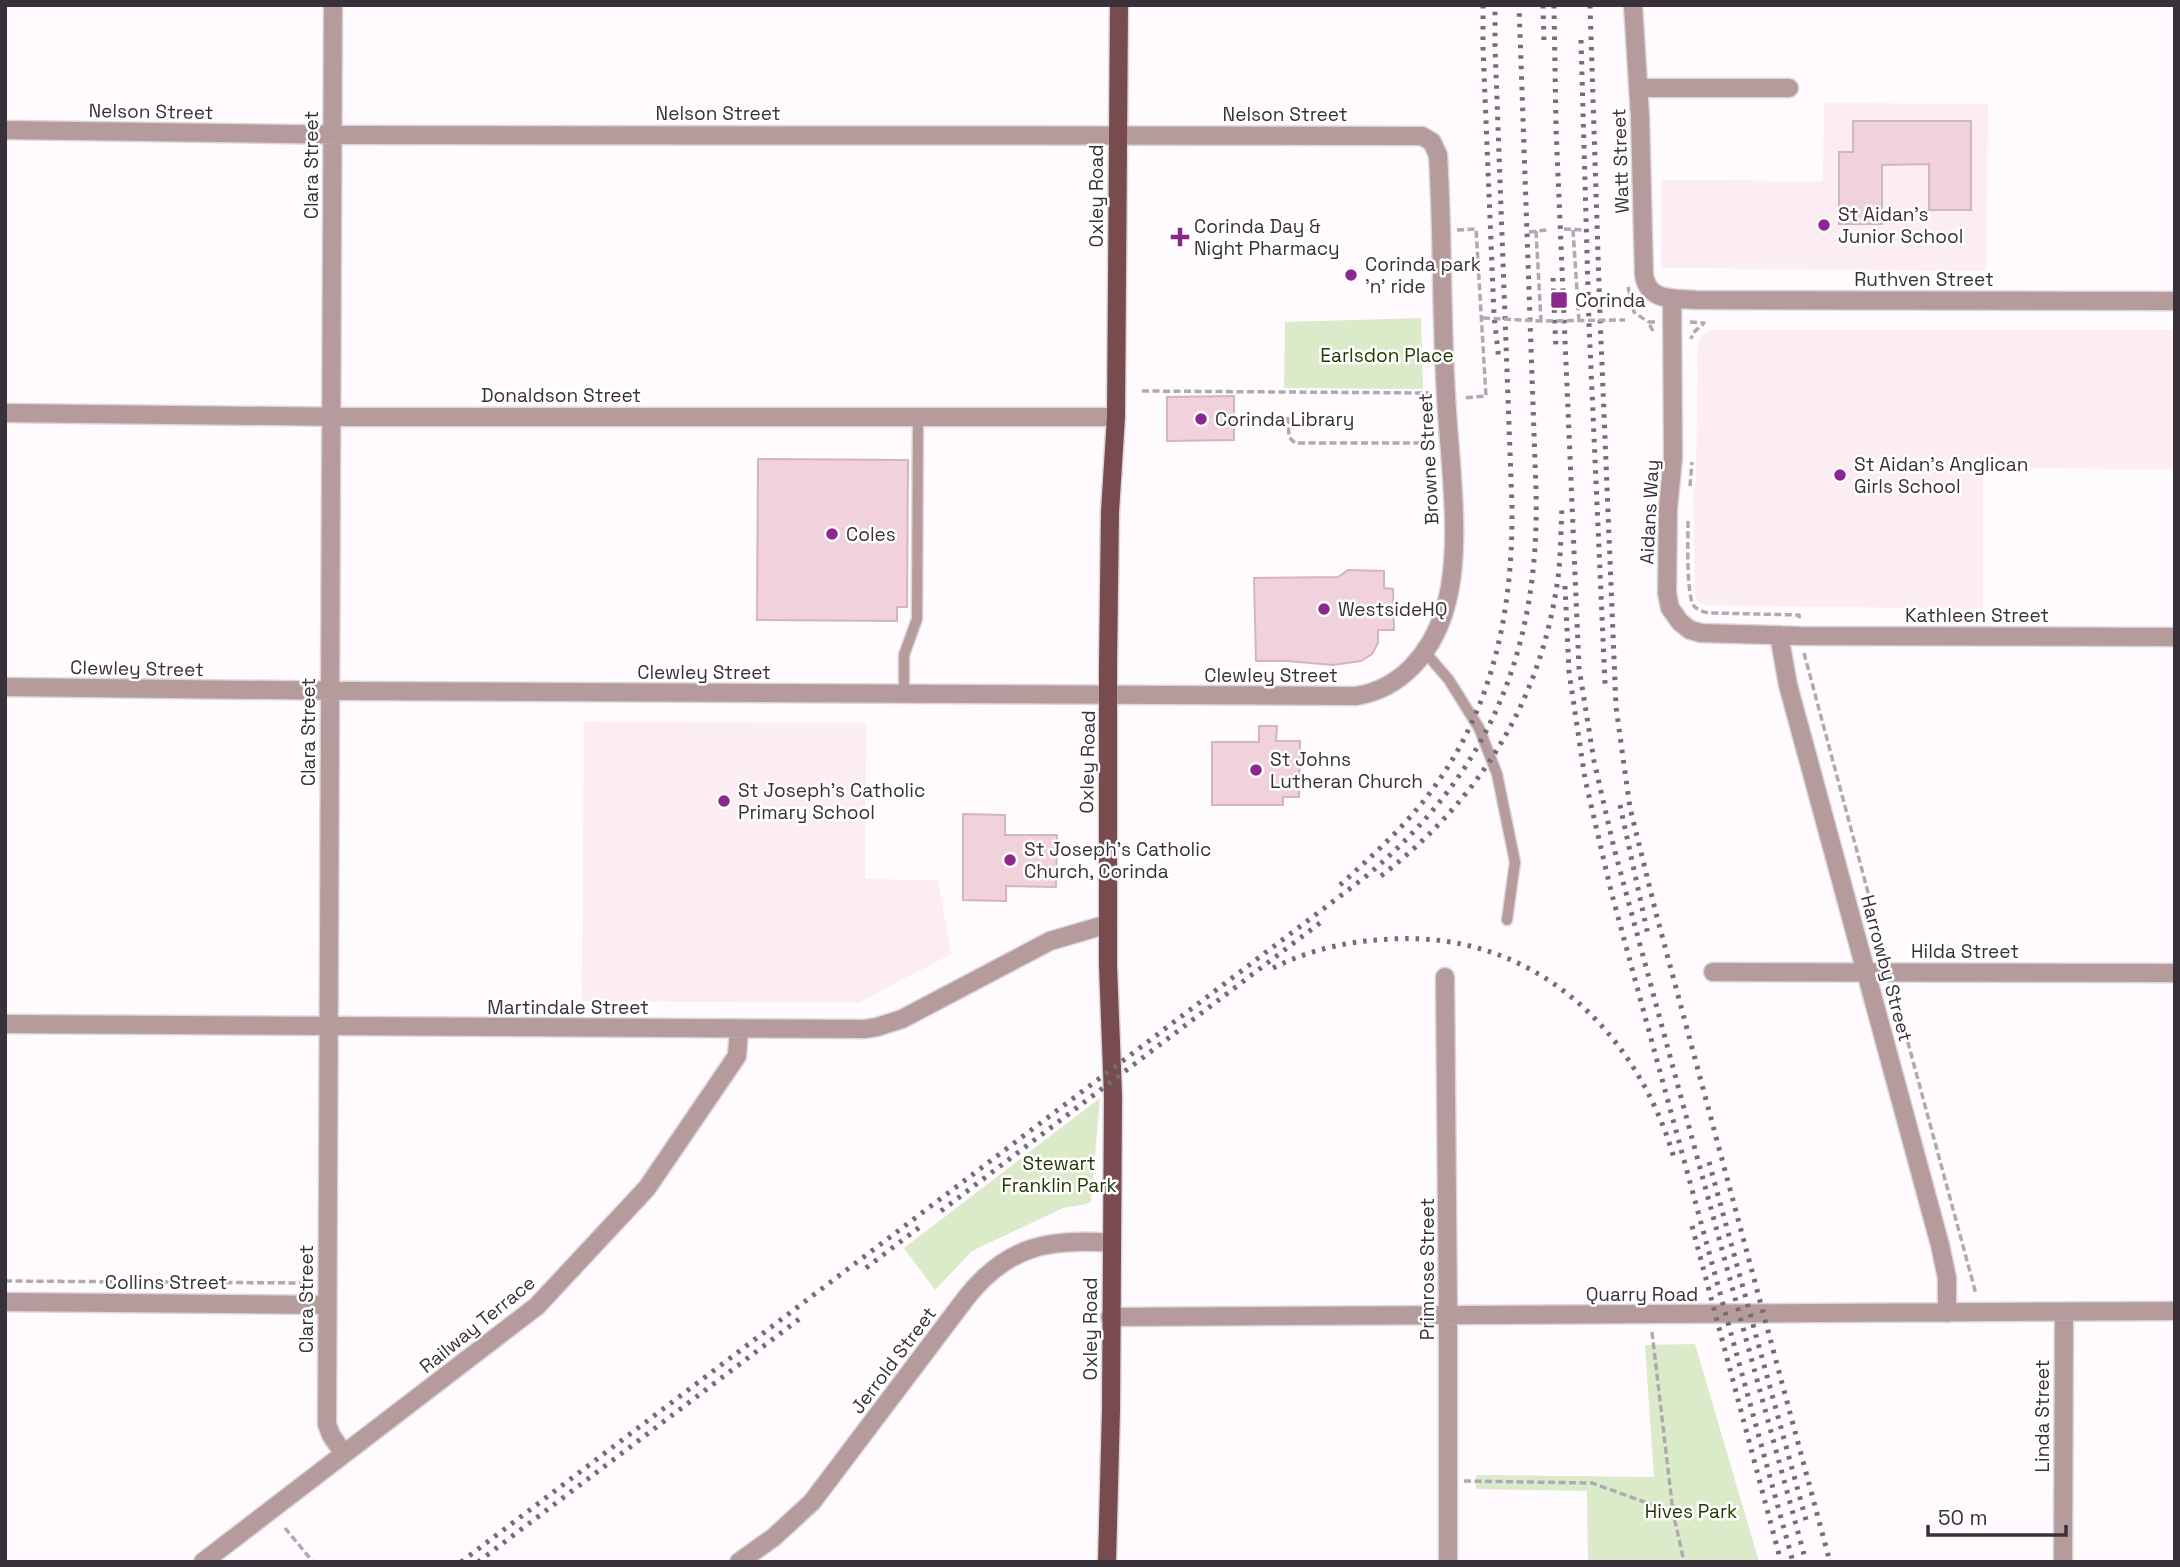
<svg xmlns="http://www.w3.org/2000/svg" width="2180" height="1567" font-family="'Space Grotesk',sans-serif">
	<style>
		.education { fill: #fcedf2 }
		.green { fill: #dbeac9 }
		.building { fill: #f1d2dc; stroke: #d3b5bf; stroke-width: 2 }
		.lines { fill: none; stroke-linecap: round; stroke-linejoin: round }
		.lane-casing { stroke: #dbd6db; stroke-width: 13 }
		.street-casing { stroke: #dbd6db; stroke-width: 21 }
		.primary-casing { stroke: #dbd6db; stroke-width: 21 }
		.path { stroke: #b0aab0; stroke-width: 3.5; stroke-dasharray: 7 3.5; stroke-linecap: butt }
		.lane { stroke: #b59b9c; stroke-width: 10 }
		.street { stroke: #b59b9c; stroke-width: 18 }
		.primary { stroke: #784c4f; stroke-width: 18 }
		.rail { stroke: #746d75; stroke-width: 5; stroke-dasharray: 3.5 7; stroke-linecap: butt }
		.path-bridge { stroke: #b0aab0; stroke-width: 3.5; stroke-dasharray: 7 3.5; stroke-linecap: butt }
		.poi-dot { fill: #8c278e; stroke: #fff; stroke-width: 2.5 }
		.labels { text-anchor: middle; stroke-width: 5; stroke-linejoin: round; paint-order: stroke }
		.street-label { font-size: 19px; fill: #39313a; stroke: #fff }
		.poi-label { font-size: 19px; fill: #39313a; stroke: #fff; text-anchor: start }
		.park-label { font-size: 19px; fill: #263902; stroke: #fff }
	</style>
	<rect width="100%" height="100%" fill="#fefafe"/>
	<path class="education" d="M1824 103 1988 104 1986 271 1661 268 1662 180 1823 181Z
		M1712 330H2175V469L1983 468V609L1707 605 1700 603 1695 596 1693 498 1696 481 1698 344 1701 336Z
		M584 722 866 723 865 879 938 880 951 954 858 1003 582 1001Z"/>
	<path class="green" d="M1421 318 1423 389 1284 388 1285 322Z
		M1100 1098 1091 1201 1086 1204 1063 1208 972 1251 935 1290 904 1248Z
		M1695 1344 1759 1562H1588L1587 1491 1476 1489V1475L1654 1477 1645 1345Z"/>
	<path class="building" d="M1853 121H1971V210H1929V164L1882 165V224H1839V152H1853Z
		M1234 396V440L1167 441V397Z
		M758 459 908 460 907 607H897V621L757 620Z
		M1348 570 1384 571V588L1393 589 1394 630H1378V643L1372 654 1361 661 1333 665 1287 661H1256L1254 578 1338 577Z
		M1259 726H1277L1276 741H1300L1299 797H1283V805H1212V742H1259Z
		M963 814 1005 815V835H1057L1056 887 1006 886V901L963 900Z"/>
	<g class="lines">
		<g class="lane-casing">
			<path id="lane" d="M1425 652 1449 680 1479 728 1497 774 1515 862 1507 920
				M904 694V655L917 619 918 415"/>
		</g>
		<g class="street-casing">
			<path id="street" d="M333 5 327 1424 331 1435 344 1454
				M1633 5 1640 116 1644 275C1648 302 1674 298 1696 300L2175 301
				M1638 88H1789
				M5 130 357 135 1422 136 1432 142 1438 155C1443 235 1441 315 1446 395 1449 460 1464 550 1444 612 1431 653 1401 689 1356 696L353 691 5 687
				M1672 298 1673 458 1668 508 1667 593 1670 608 1680 622 1690 630 1701 633 1801 636 2175 637
				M5 413 354 417H1116
				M1779 635 1788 685 1940 1245 1947 1278V1313
				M1713 972 2175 973
				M1445 977 1448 1315V1562
				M5 1024 865 1029 877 1027 902 1019 1050 941 1108 924
				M5 1302 327 1305
				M1110 1317 2175 1311
				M203 1562 537 1306 647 1188 737 1056 739 1029
				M739 1562 774 1537 812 1502 966 1298C1007 1246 1049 1238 1111 1243
				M2063 1562 2064 1312"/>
		</g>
		<g class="primary-casing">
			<path id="primary" d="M1107 1562 1111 1410 1113 1096 1108 965V666L1110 512 1116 417 1119 5"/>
		</g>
		<path class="path" d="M1564 229 1583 230
			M1457 230 1476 229 1486 396 1463 398
			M1573 230 1579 322
			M1536 231 1541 321
			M1529 232 1547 230
			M1628 287 1634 312 1648 322
			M1690 322 1704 323 1693 333 1691 339
			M1653 331 1648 322H1655
			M1142 391 1429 393
			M1288 417 1289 437 1295 443H1431
			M1690 486 1692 462
			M1688 521C1688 537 1686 596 1694 606 1700 612 1706 613 1714 613L1799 615 1800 621
			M1804 653 1885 956
			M1894 991 1976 1294
			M5 1281 304 1283
			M1652 1332 1673 1512 1684 1562
			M1464 1481 1592 1483 1672 1512
			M285 1528 313 1562"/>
		<use href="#lane" class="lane"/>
		<use href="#street" class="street"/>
		<use href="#primary" class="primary"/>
		<path class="rail" d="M1483 5V48L1494 315 1499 361
			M1543 5 1544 44
			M1554 5 1556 128 1579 668 1594 761 1614 848 1806 1562
			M1590 5 1600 316 1616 707 1630 808 1657 917 1830 1562
			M1581 40 1589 324 1605 684
			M1553 278 1556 351
			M1565 586 1569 672 1585 779 1611 891 1793 1562
			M1620 805 1648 935
			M1381 876C1479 800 1541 702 1558 578 1561 553 1561 528 1562 504
			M1340 885C1370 858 1401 830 1426 798 1493 712 1513 612 1512 506L1495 46V5
			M1273 968C1311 949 1349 941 1391 939 1532 931 1636 1028 1674 1158
			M1709 1162 1806 1520
			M941 1211 1320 923
			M1692 1226 1781 1562
			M866 1268 921 1226
			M461 1562 1364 878C1489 774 1540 651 1536 490L1519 5
			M478 1562 802 1317"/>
		<path class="path-bridge" d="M1483 318 1541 321 1625 320"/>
	</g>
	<g class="poi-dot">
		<circle cx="1824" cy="225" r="7"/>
		<path d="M1176.5 226.5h7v7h7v7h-7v7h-7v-7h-7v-7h7z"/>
		<circle cx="1351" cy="275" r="7"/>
		<rect x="1550" y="291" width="18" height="18" rx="3.5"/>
		<circle cx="1201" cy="419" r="7"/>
		<circle cx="1840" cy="475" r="7"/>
		<circle cx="832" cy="534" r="7"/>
		<circle cx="1324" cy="609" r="7"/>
		<circle cx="1256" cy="770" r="7"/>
		<circle cx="724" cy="801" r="7"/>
		<circle cx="1010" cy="860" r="7"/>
	</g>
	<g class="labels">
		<g class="street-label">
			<text transform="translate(151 111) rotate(1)" y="7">Nelson Street</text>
			<text x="718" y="120">Nelson Street</text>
			<text x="1285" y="121">Nelson Street</text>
			<text transform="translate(1620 161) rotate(-92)" y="7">Watt Street</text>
			<text transform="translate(311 165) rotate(-90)" y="7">Clara Street</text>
			<text transform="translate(1096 196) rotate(-90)" y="7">Oxley Road</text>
			<text x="1924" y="286">Ruthven Street</text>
			<text x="561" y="402">Donaldson Street</text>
			<text transform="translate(1428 459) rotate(-93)" y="7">Browne Street</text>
			<text transform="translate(1649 512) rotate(-87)" y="7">Aidans Way</text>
			<text x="1977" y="622">Kathleen Street</text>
			<text transform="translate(137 668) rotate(1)" y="7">Clewley Street</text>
			<text x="704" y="679">Clewley Street</text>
			<text x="1271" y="682">Clewley Street</text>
			<text transform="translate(308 732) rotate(-90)" y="7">Clara Street</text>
			<text transform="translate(1087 762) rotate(-89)" y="7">Oxley Road</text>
			<text x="1965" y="958">Hilda Street</text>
			<text transform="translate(1887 968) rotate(75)" y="7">Harrowby Street</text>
			<text x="568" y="1014">Martindale Street</text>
			<text transform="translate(1427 1269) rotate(-90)" y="7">Primrose Street</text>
			<text x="166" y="1289">Collins Street</text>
			<text x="1642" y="1301">Quarry Road</text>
			<text transform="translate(306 1299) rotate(-90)" y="7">Clara Street</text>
			<text transform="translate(477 1324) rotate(-39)" y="7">Railway Terrace</text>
			<text transform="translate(1090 1329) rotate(-90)" y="7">Oxley Road</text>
			<text transform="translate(893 1360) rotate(-53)" y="7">Jerrold Street</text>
			<text transform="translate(2042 1416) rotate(-90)" y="7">Linda Street</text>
		</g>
		<g class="poi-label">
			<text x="1838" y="221">St Aidan's<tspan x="1838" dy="22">Junior School</tspan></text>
			<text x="1194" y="233">Corinda Day &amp;<tspan x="1194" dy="22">Night Pharmacy</tspan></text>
			<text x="1365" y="271">Corinda park<tspan x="1365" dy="22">'n' ride</tspan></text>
			<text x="1575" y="307">Corinda</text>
			<text x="1215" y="426">Corinda Library</text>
			<text x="1854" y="471">St Aidan's Anglican<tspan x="1854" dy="22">Girls School</tspan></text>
			<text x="846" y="541">Coles</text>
			<text x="1338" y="616">WestsideHQ</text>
			<text x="1270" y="766">St Johns<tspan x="1270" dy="22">Lutheran Church</tspan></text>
			<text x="738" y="797">St Joseph's Catholic<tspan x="738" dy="22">Primary School</tspan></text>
			<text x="1024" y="856">St Joseph's Catholic<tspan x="1024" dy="22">Church, Corinda</tspan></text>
		</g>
		<g class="park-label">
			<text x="1387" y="362">Earlsdon Place</text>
			<text x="1059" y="1170">Stewart<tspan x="1059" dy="22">Franklin Park</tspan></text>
			<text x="1691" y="1518">Hives Park</text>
		</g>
	</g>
	<rect width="2180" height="1567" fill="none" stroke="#39313a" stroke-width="14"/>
	<path d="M1928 1525v10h138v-10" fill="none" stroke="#39313a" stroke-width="3.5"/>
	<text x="1938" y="1525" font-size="21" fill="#39313a" stroke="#ffffff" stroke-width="5" paint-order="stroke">50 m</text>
</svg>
